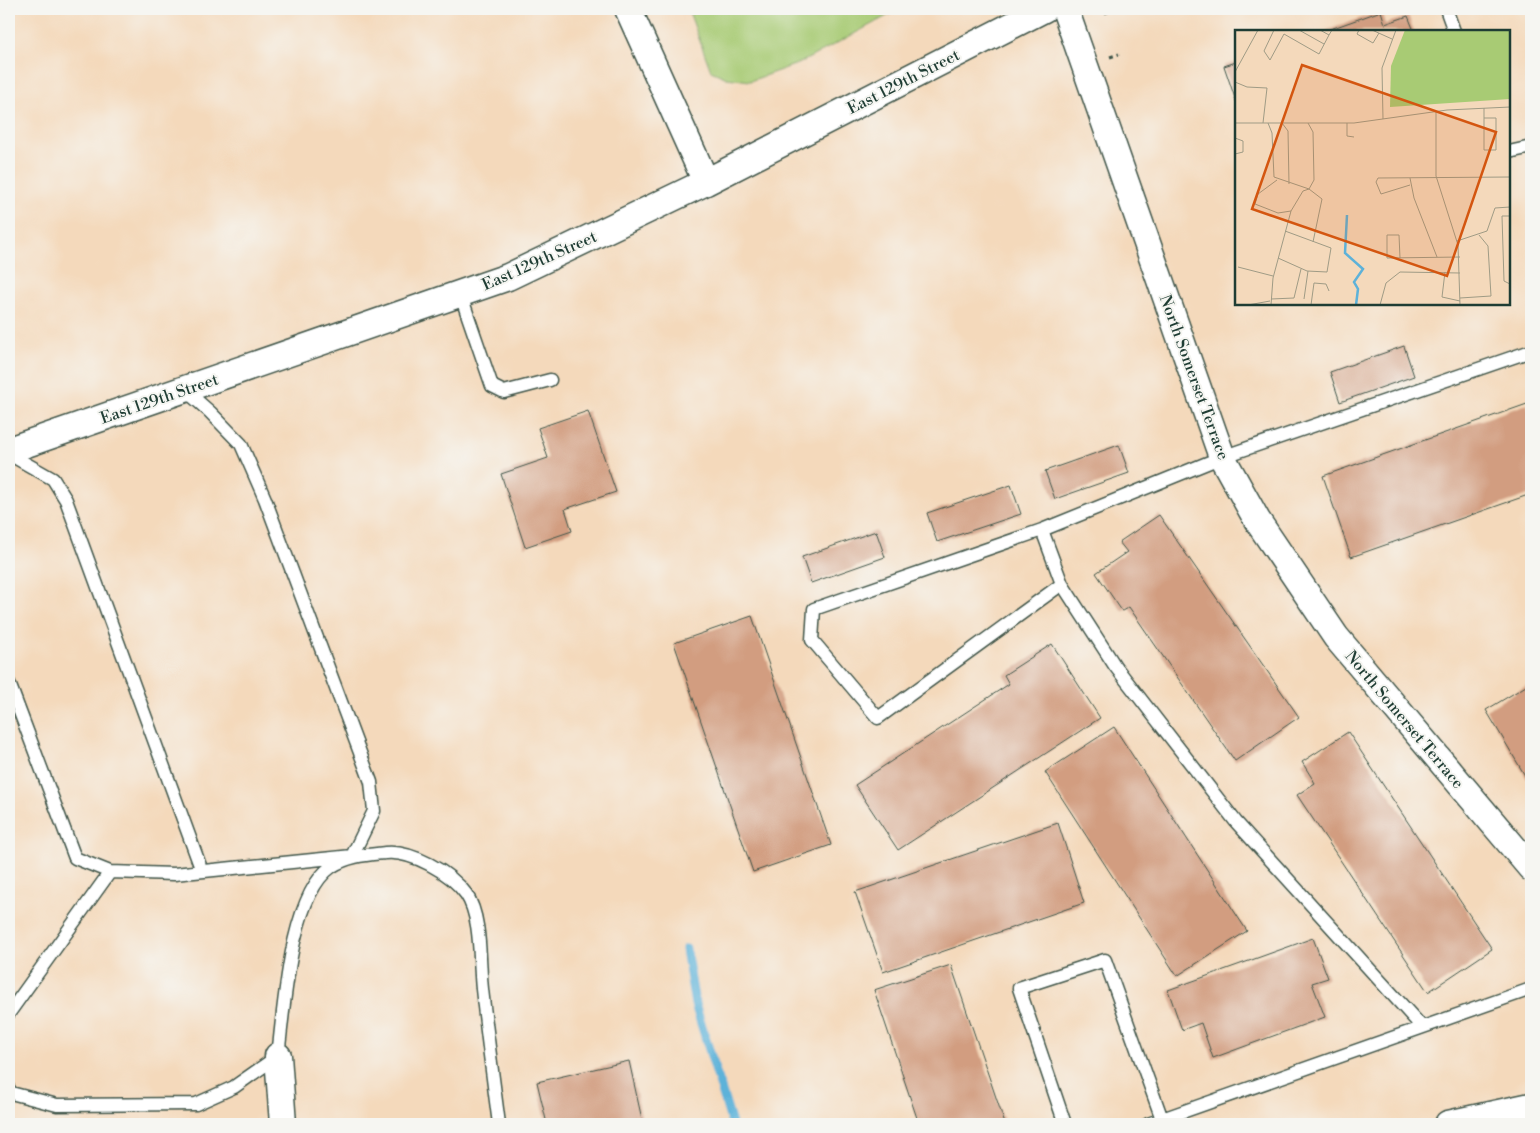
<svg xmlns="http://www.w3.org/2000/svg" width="1540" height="1133" font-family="'Libre Bodoni',serif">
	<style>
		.green { fill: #a8cb74; stroke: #648454 }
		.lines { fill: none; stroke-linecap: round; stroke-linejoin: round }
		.stream { stroke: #5db2d9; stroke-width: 9 }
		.building { fill: #d29d80 }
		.service-casing { stroke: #3f5448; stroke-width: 15 }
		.minor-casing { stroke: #3f5448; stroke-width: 29 }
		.path { stroke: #3f5448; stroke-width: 3; stroke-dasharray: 4 4; stroke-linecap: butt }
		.service { stroke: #fff; stroke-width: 12 }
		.minor { stroke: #fff; stroke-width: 26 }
		.labels { text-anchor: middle; stroke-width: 4; stroke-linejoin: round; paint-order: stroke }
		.street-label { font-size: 16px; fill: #1f3d34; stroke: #f6f6f2 }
		.inset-river { fill: none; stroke: #5db2d9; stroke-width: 2.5 }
		.inset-road { fill: none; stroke: #9f9b85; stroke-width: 1 }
		.view { fill: #d45610; fill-opacity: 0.15; stroke: #d45610; stroke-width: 2.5 }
		.inset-edge { fill: none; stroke: #1f3d34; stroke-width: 2.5 }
	</style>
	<rect width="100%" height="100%" fill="#f6f6f2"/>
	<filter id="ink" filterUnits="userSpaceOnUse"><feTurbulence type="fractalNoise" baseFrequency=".02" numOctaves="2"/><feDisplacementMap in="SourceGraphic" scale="10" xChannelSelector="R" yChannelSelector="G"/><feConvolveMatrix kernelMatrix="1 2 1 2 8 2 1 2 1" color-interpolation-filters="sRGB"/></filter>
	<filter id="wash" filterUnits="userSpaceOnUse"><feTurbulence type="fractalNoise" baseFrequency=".0096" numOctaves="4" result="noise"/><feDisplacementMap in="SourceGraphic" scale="20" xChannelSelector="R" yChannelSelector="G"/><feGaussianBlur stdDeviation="1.12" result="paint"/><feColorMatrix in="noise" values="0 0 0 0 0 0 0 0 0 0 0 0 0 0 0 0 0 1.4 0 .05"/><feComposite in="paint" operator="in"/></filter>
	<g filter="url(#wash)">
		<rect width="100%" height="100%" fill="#f4d9bb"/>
		<path class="green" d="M688 9H900L800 63 750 81 727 78 711 71Z"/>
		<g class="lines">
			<path class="stream" d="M686 949 695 1004 732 1124"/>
		</g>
		<g id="blocks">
			<path class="building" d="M1381 11 1385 24 1408 16 1414 31H1325Z
				M1236 62V101L1224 66Z
				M1404 346 1414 376 1340 402 1330 372Z
				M1527 404 1531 416V494L1351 557 1323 476Z
				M588 411 616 492 565 509 572 531 525 547 501 474 548 458 538 428Z
				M1119 445 1129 473 1055 499 1045 471Z
				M1011 485 1021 514 937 542 927 513Z
				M1159 515 1299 717 1235 761 1129 607 1122 611 1096 573 1127 552 1119 542Z
				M876 531 885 557 811 583 802 557Z
				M752 616 831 845 753 872 674 643Z
				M1052 644 1100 718 898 850 855 785 1009 684 1004 675Z
				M1531 683V783L1530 784 1486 710Z
				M1114 727 1247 931 1177 976 1045 772Z
				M1348 732 1492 949 1428 992 1297 795 1315 783 1302 762Z
				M1058 823 1084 903 883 972 855 892Z
				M1313 938 1328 978 1312 983 1325 1017 1213 1058 1201 1023 1182 1030 1168 990Z
				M951 965 1005 1124H919L874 990Z
				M629 1061 643 1124H547L537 1082Z"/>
		</g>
	</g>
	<g filter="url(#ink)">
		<use href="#blocks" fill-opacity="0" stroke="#3f5448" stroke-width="1"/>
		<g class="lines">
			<g class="service-casing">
				<path id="service" d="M1446 9 1454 31
					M1509 152 1531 147
					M460 293 492 386 504 392 550 380
					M9 454 53 479 66 500 202 871
					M1042 530 1062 584 1115 666 1236 822 1422 1027
					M1062 584 878 718 812 640 814 609 1042 530 1222 457 1531 351
					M9 683 75 858 110 872 174 874 352 856 374 811 371 782 265 499 241 444 210 412 184 389
					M9 1013 110 872
					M9 1089 11 1093 57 1105 196 1104 234 1087 278 1056C284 1008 290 896 331 867 348 856 365 855 385 853 411 850 450 872 466 894 482 917 479 962 482 989 487 1034 493 1079 499 1124
					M1065 1124 1019 988 1105 960 1162 1119
					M1148 1124 1531 989"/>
			</g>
			<g class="minor-casing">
				<path id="minor" d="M628 9 706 182
					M1065 9 1222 457 1257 520 1336 637 1531 868
					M9 450 508 277 706 182 1044 9
					M278 1056 283 1124
					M1448 1124 1531 1106"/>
			</g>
			<path class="path" d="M1105 13 1114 9
				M1110 57 1119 54"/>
			<use href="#service" class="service"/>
			<use href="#minor" class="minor"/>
		</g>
	</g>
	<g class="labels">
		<g class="street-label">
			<text transform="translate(903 81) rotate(-27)" y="6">East 129th Street</text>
			<text transform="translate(539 260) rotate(-24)" y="6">East 129th Street</text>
			<text transform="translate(1195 377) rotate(70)" y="6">North Somerset Terrace</text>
			<text transform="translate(159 398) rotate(-19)" y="6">East 129th Street</text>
			<text transform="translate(1405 719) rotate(50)" y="6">North Somerset Terrace</text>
		</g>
	</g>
	<g transform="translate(1235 30)">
		<rect width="275" height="275" fill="#f4d9bb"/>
		<path d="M170 0H275V69L155 77 156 36Z" fill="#a8cb74"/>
		<path class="inset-river" d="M112 185 110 223 128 239 119 252 123 259 121 275"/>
		<path class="inset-road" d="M39 0 29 21 35 30 49 4 84 24 94 5M64 0 89 14M85 0 94 5 97 0M124 0 122 4 138 13 144 3M137 0 157 9M0 42 23 0M0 52 12 57 32 58 28 93M249 78V120H261V88H249M201 82V146L223 215 225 275M275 86V111M148 89 147 38 161 0M0 93H119L212 80 275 77M33 93 37 103 39 147 74 159 79 150 78 102 73 93M47 93 53 101 54 154M112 93V106L119 107M0 108 8 111V122L0 124M175 148 179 168 202 227M42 150 23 164 20 174 43 183 56 181M175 155 146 164 141 152 143 148 275 147M275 186H267L269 251 275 254M222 211 252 201 260 178 275 177M43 228 72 241 92 242 96 218 50 201M165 228 164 205H152V228L225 227M3 237 38 246M210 242 207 267 225 271M225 268 256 266 253 216 244 205M36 269 59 268 66 239M69 269 73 241M13 275 35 271M36 275 38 248 56 181 68 161 74 159 87 169 78 212M76 275 79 253 91 254 94 261M145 275 151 253 165 242 225 243"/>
		<path class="view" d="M67 35 261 102 212 246 17 179Z"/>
		<rect width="275" height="275" class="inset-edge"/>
	</g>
	<rect width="1540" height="1133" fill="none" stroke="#f6f6f2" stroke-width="30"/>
</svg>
